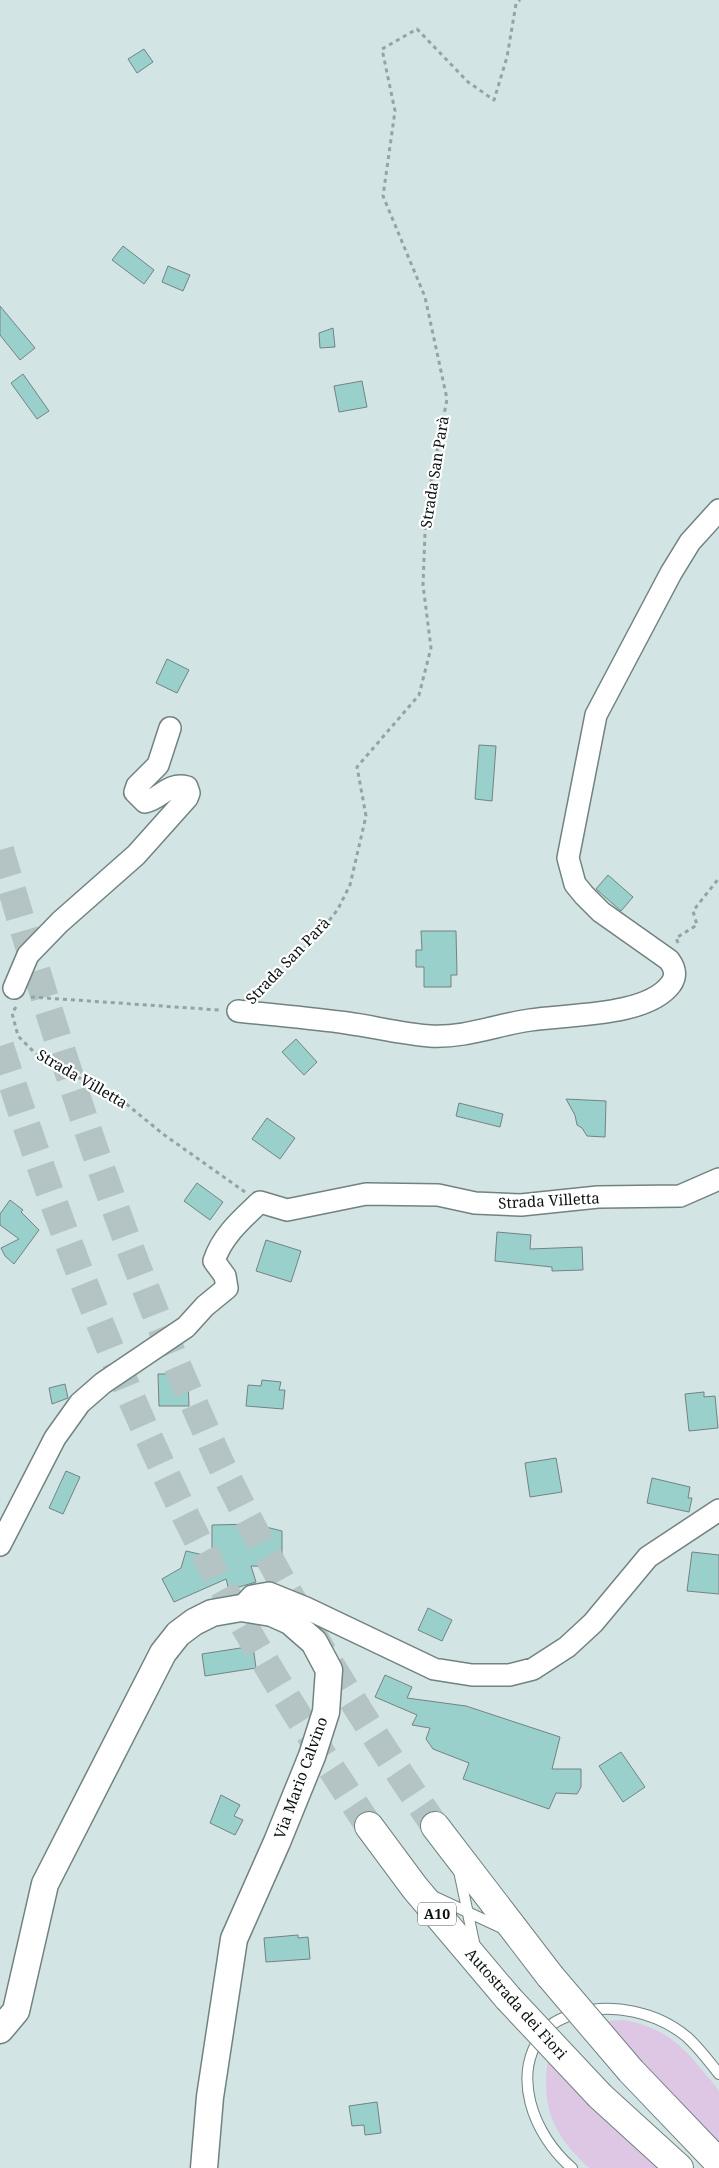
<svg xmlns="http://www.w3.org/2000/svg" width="719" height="2168" font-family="'Noto Serif',serif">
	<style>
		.green { fill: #ddc7e5 }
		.building { fill: #9ad0cc; stroke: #738382 }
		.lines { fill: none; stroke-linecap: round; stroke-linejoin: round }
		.motorway-tunnel { stroke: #b4c4c4; stroke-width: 28; stroke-dasharray: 28 14; stroke-linecap: butt }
		.service-casing { stroke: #718280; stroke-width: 12 }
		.minor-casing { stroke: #718280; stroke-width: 24 }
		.tertiary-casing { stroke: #718280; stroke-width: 29 }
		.motorway-casing { stroke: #718280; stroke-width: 30 }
		.path { stroke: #95a4a3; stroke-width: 3; stroke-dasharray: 4 4; stroke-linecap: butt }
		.service { stroke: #fff; stroke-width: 10 }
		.minor { stroke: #fff; stroke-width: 21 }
		.tertiary { stroke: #fff; stroke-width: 26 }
		.motorway { stroke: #fff; stroke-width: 28 }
		.motorway-bridge-casing { stroke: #718280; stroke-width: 30; stroke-linecap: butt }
		.motorway-bridge { stroke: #fff; stroke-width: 28 }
		.labels { text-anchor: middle; stroke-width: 4.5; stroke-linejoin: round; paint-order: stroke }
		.shield { fill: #fff; stroke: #555958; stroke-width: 1 }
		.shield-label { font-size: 14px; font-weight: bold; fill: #0c1211 }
		.street-label { font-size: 15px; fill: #0c1211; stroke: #fff }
	</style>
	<rect width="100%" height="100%" fill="#d2e4e3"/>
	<path class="green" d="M624 2020C662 2027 682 2044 705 2074 709 2079 717 2086 719 2092 719 2101 719 2132 719 2142L642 2062 607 2021Z
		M548 2059 659 2168H589C553 2134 541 2109 548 2059Z"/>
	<path class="building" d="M144 49 153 62 137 73 128 59Z
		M123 246 154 270 144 284 112 260Z
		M168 266 190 275 183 291 162 282Z
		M0 306 35 348 20 360 0 335Z
		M333 328 335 347 320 348 319 333Z
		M23 374 49 411 37 419 11 383Z
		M362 381 367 407 339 412 334 386Z
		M167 659 189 670 177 693 156 683Z
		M479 745 496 746 492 801 475 799Z
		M608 875 633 897 621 911 596 889Z
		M421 931H456L457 975H451V987H424V967H416V950H422Z
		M296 1039 317 1062 304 1075 282 1052Z
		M566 1099 606 1101 605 1137 587 1136 582 1128 577 1125 575 1115Z
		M459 1103 503 1114 500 1127 456 1116Z
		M267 1118 295 1138 280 1159 252 1139Z
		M197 1183 223 1202 210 1220 184 1201Z
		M10 1200 23 1210 21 1212 39 1230 14 1264 5 1256 1 1248 19 1239 0 1225V1214Z
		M497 1232 531 1235 530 1249 582 1247 583 1270 552 1271V1267L495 1261Z
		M266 1240 301 1251 291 1282 256 1271Z
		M158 1374H180V1379H188L189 1406H159Z
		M262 1380 281 1382 279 1390H285L283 1409 246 1406 248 1385 261 1386Z
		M65 1384 68 1398 52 1404 49 1388Z
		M704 1392V1397L715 1396 718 1428 689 1431 685 1394Z
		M556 1458 562 1492 530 1497 525 1463Z
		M66 1471 80 1477 63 1514 49 1508Z
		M652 1478 690 1487 688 1498H692L689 1512 647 1503Z
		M254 1524 282 1531V1567L251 1566 256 1582 229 1590 226 1579 174 1602 162 1579 181 1568 186 1551 212 1557V1525Z
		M692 1552 719 1555V1594L687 1591Z
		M428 1608 452 1620 442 1641 418 1630Z
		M253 1646 256 1668 205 1676 202 1654Z
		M385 1675 412 1687 407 1698 466 1706 560 1737 552 1769H581V1787L577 1794 556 1793 549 1809 463 1779 469 1763 433 1749 426 1739 430 1728 412 1725 417 1715 375 1697Z
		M621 1752 645 1787 623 1802 599 1766Z
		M221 1795 240 1805 234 1816 243 1820 235 1835 210 1823Z
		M298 1935V1938L308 1937 310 1959 266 1962 264 1938Z
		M377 2102 381 2133 365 2135 364 2125 352 2126 349 2106Z"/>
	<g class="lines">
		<path class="motorway-tunnel" d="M0 850C55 1035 112 1219 190 1395 203 1423 214 1451 228 1479 288 1600 359 1715 435 1826
			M0 1046C49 1198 105 1347 174 1492 229 1608 298 1719 369 1826"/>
		<g class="service-casing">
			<path id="service" d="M459 1871 475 1947
				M433 1896 504 1929
				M572 2168C534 2136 508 2072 546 2030 553 2021 565 2017 575 2014 612 2002 657 2012 687 2037 699 2048 709 2061 719 2074"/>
		</g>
		<g class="minor-casing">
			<path id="minor" d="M14 988 28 955 60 922 136 855 187 798 189 793 187 787C168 782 161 799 145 802L135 792 137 786 158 765 170 728
				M238 1011C274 1015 311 1018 347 1023 375 1027 403 1034 430 1036 465 1038 496 1025 530 1020 567 1014 647 1017 671 984 677 975 675 968 669 960L601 912 584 895 575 884 568 858 596 715 671 573 690 542 719 510
				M0 1545 55 1438 80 1403 103 1383 186 1327 205 1306 227 1288 225 1276 214 1261C222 1236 242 1219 260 1202L287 1210 366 1194 438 1195 475 1203 521 1205 598 1197 680 1196 719 1179
				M241 1608 252 1596 269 1593 306 1608 434 1669 472 1675H509L533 1669 567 1647 593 1623 648 1557 719 1510"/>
		</g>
		<g class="tertiary-casing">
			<path id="tertiary" d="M0 2030 16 2011 45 1884 163 1653 178 1634 194 1622 212 1613 241 1608 272 1613 290 1621 314 1642 329 1670 326 1712 312 1756 277 1842 234 1939 210 2097 204 2168"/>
		</g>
		<g class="motorway-casing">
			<path id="motorway" d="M369 1826 415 1888 508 1998
				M435 1826 550 1976
				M631 2071 719 2163
				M600 2096 679 2168"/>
		</g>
		<path class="path" d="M678 943 676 938 697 925 693 911 719 878
			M257 995 318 935 338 909 350 885 366 816 357 767 419 695 431 648 423 585 426 507 447 399 425 297 383 196 395 111 382 49 417 29 468 82 494 100 507 57 516 4 520 0
			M31 997 219 1010
			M16 1007 12 1013 18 1036 40 1058 119 1098 163 1134 245 1192"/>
		<use href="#service" class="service"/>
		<use href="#minor" class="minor"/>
		<use href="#tertiary" class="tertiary"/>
		<use href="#motorway" class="motorway"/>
		<g class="motorway-bridge-casing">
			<path id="motorway-bridge" d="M550 1976 631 2071
				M508 1998 600 2096"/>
		</g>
		<use href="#motorway-bridge" class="motorway-bridge"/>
	</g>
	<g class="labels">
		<rect class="shield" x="418" y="1902.5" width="38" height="23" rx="4"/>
		<g class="shield-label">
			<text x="437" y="1919">A10</text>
		</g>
		<g class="street-label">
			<text transform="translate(435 472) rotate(-81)" y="5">Strada San Parà</text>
			<text transform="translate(288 961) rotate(-46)" y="5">Strada San Parà</text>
			<text transform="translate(82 1079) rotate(30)" y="5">Strada Villetta</text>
			<text transform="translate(549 1201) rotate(-3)" y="5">Strada Villetta</text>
			<text transform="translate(301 1778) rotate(-70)" y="5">Via Mario Calvino</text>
			<text transform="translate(516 2004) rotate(48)" y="5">Autostrada dei Fiori</text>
		</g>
	</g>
</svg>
